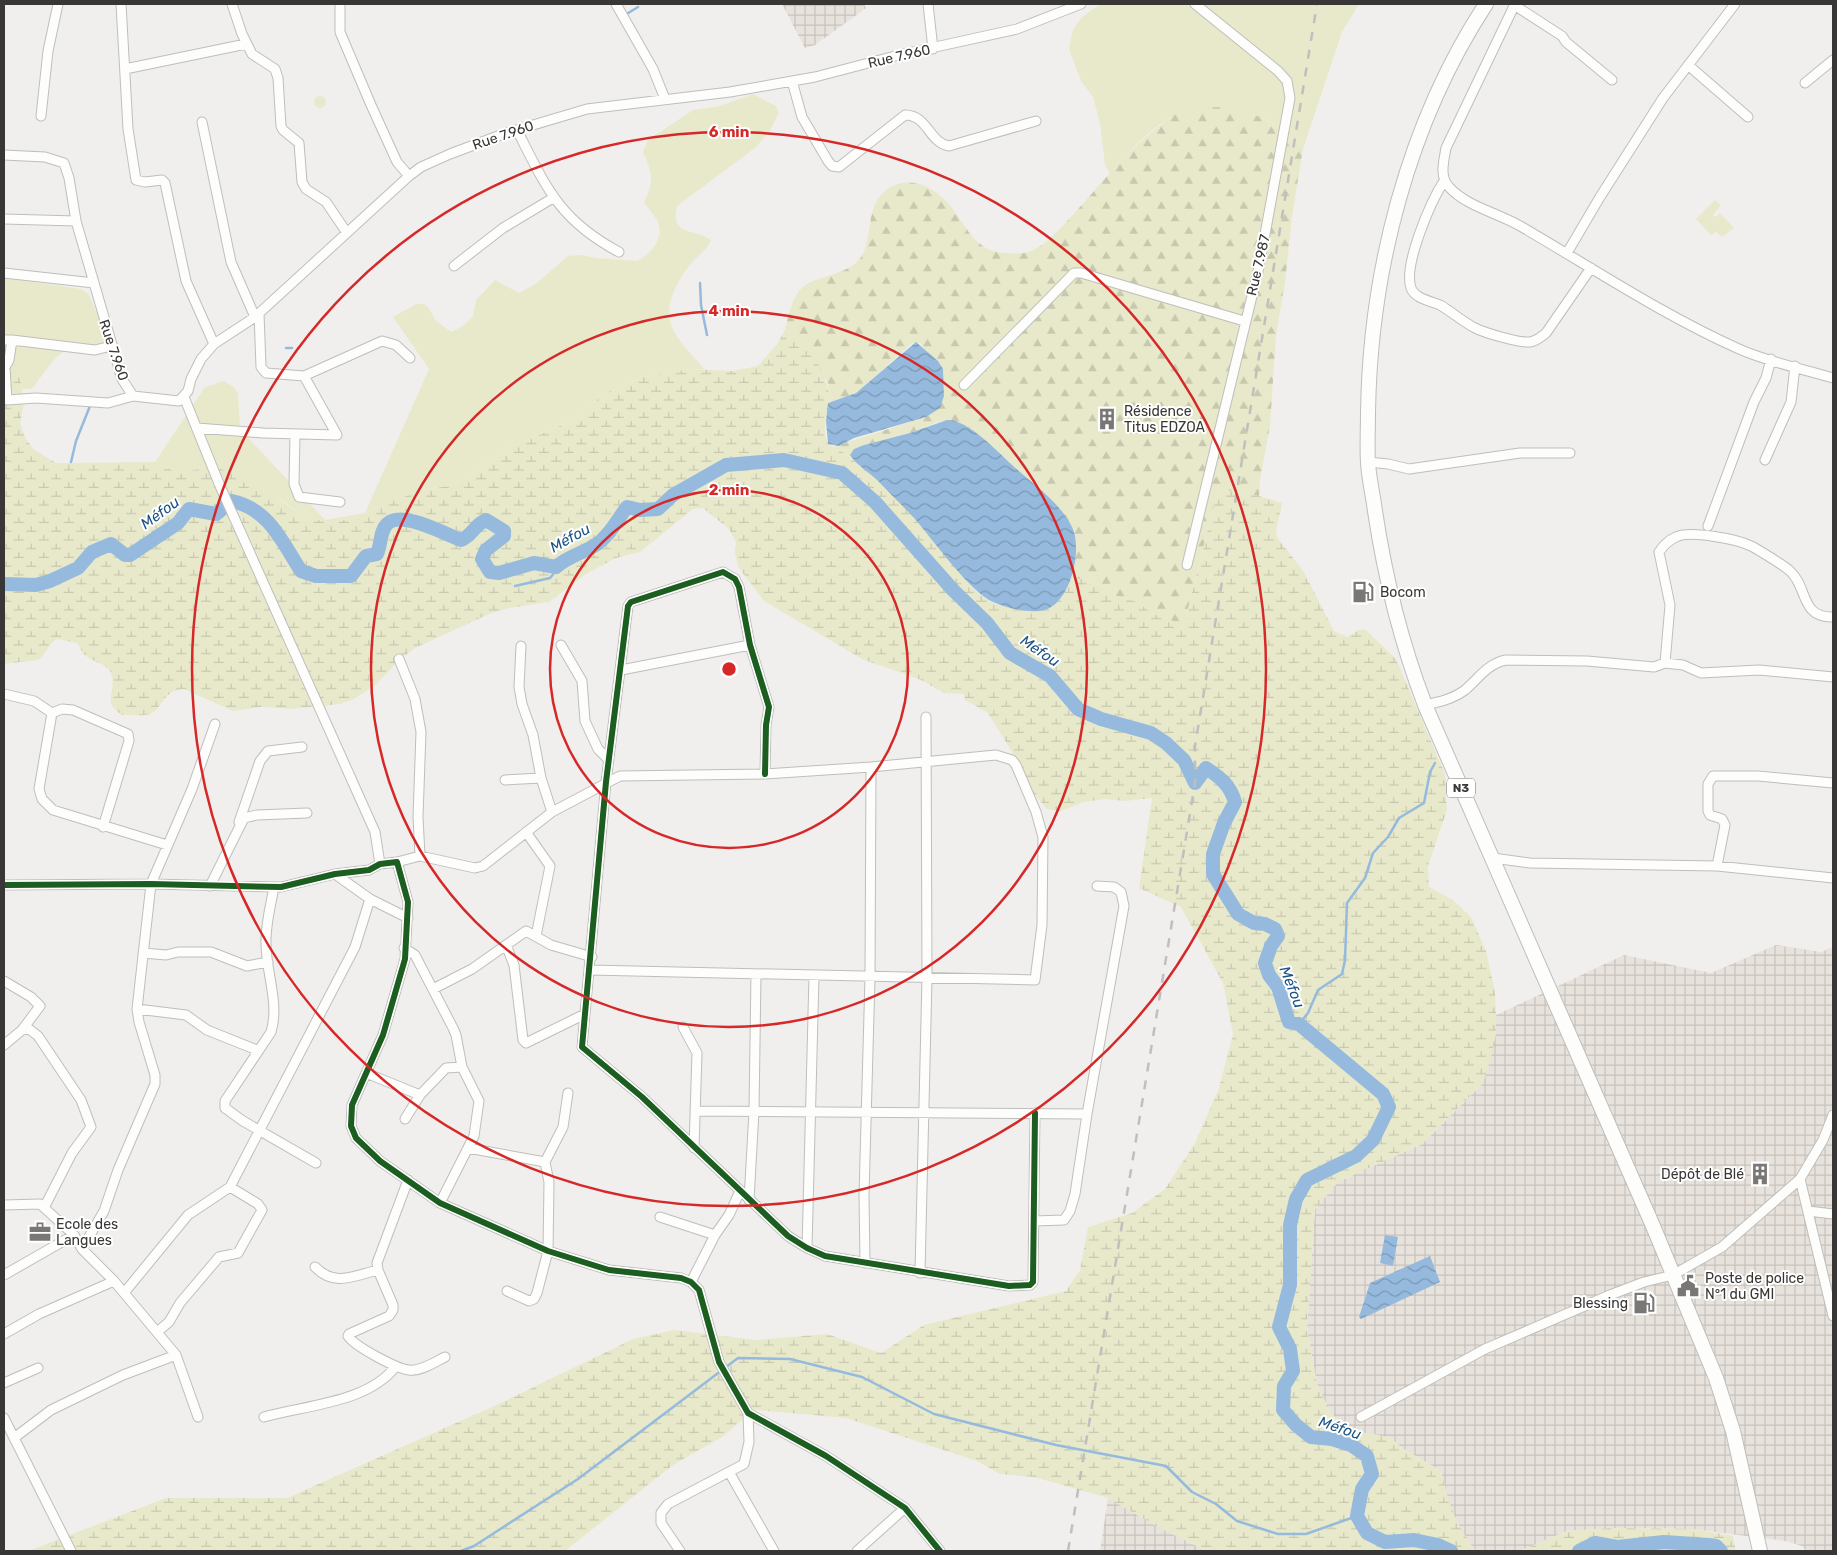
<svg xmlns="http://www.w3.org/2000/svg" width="1837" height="1555" font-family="Rubik,sans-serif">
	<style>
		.industrial { fill: url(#industrial-grid) }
		.grass { fill: #e8e9cb }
		.forest { fill: url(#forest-firs) }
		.wetland { fill: url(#wetland-marsh) }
		.water { fill: url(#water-waves) }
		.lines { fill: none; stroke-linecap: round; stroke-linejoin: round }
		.stream { stroke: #95badd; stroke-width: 2.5 }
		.river { stroke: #95badd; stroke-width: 14 }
		.minor-casing { stroke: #bebebc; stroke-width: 11 }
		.highway-casing { stroke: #bebebc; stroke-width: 16 }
		.minor { stroke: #fdfdfc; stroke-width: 9 }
		.highway { stroke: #fdfdfc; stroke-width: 14 }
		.rail { stroke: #c0bfbe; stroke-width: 2.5; stroke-dasharray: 9 9; stroke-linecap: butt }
		.cycleway-casing { stroke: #fff; stroke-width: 9 }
		.cycleway { stroke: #1b5e20; stroke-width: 6 }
		.ring { fill: none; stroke: #d62828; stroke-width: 2.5 }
		.labels { text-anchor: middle; stroke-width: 4; stroke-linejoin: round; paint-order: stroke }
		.shield { fill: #fff; stroke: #747372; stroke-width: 1 }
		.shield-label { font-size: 12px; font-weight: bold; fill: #383736 }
		.street-label { font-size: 14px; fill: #383736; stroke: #fff }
		.poi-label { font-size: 14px; fill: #383736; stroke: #fff; text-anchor: start }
		.water-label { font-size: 15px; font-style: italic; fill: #1a5484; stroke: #fff }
		.centre { fill: #d62828; stroke: #fff; stroke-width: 2.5 }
		.ring-label { font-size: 15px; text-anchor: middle; font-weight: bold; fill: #d62828; stroke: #fff; stroke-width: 4; stroke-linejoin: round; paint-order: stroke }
	</style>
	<defs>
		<pattern id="industrial-grid" width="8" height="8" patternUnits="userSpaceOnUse" patternTransform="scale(1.25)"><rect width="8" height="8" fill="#e7e2dc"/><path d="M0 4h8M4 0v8" fill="none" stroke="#c7c2bd"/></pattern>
		<pattern id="forest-firs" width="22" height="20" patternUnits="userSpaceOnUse" patternTransform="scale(1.25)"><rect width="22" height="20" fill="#e8e9cb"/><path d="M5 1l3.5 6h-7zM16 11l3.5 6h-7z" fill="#c8c8af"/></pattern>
		<pattern id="wetland-marsh" width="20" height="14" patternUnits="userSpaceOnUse" patternTransform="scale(1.25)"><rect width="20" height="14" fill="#e8e9cb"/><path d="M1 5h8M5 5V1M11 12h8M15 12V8" fill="none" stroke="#c8c8af"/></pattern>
		<pattern id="water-waves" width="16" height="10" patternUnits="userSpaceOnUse" patternTransform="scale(1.25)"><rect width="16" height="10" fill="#95badd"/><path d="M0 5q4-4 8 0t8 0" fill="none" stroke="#7b98b4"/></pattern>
	</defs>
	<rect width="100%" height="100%" fill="#f0efed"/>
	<path class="industrial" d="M782 4H864L866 8 815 45 805 48Z
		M1776 945 1821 952 1833 947V1551H1806L1802 1546 1785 1541 1692 1529 1612 1528 1567 1531 1520 1551H1476L1466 1539 1450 1508 1441 1471 1402 1448 1391 1438 1348 1429 1330 1412 1317 1384 1307 1328 1315 1209 1338 1182 1422 1144 1483 1083 1496 1033V1015L1624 955 1711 973Z
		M1108 1498 1158 1527 1207 1551H1100Z"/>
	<path class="grass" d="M1100 4H1189L1193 7 1197 4H1359L1342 32 1303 149C1276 118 1241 105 1201 109 1194 110 1185 110 1178 113 1151 127 1129 151 1110 174L1105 165 1100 123 1093 97 1081 81 1069 49 1073 30 1081 18Z
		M753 94 776 106 779 113 769 132 755 148 677 206C670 237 695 228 711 240 707 251 696 256 689 266 675 285 661 310 675 333 682 346 695 357 704 369H690L642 377 604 394 572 421 508 448 473 473 449 486 422 490 382 505 358 517 331 523 305 517 282 500 206 467 179 474 155 462 205 387 224 381 235 388 238 394 240 429 325 520 365 513 429 369 393 317 416 304H424L429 308 435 320 451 332 463 326 473 316 476 300 495 280 519 293 537 283 568 256 581 255 596 258 637 261C649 256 663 240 659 226 658 218 648 209 644 202 654 180 653 175 643 152L648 140 693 110 720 106Z
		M314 102a6 6 0 1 1 12 0a6 6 0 1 1-12 0Z
		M1715 200 1721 205 1713 215 1716 217 1720 213 1734 228 1722 237 1716 232 1711 235 1696 219Z
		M4 278 81 289C92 294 91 302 96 311 102 322 107 332 112 345L106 349C58 343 60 353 32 389H22C20 374 15 365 4 354Z"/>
	<path class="forest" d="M1221 107C1252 109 1283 126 1303 149L1292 216 1285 282 1276 335 1270 426 1260 480 1259 496 1218 489 1185 621H1173L1154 614 1137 602 1116 596 1090 578 1070 580C1077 558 1080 539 1067 519L988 443 964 426 941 421 910 433 864 445 850 455 851 457 832 447 926 417 944 396 943 372 920 343H912L863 388 850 396 829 402 828 383 798 338 785 330C788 318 791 301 799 291 813 274 846 278 861 257 875 237 862 199 895 185 911 178 931 186 943 198 965 218 970 252 1006 253 1012 253 1019 254 1024 253 1044 248 1056 233 1069 219 1098 188 1124 153 1158 127 1165 122 1172 115 1180 112 1192 107 1208 108 1221 107Z"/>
	<path class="wetland" d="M785 330C789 333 795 335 798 338 812 350 830 381 829 399 828 412 821 430 828 444 878 468 916 520 951 561 963 575 974 593 991 602 999 606 1008 607 1017 609 1046 614 1057 607 1070 580L1090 578 1116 596 1137 602 1154 614 1173 621H1185L1218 489 1259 496 1282 503 1276 531 1277 537 1304 572 1334 631 1347 637 1359 630H1366L1396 659 1445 774 1447 810 1428 866 1429 887 1453 900 1471 917 1486 951 1495 992 1496 1015V1033L1490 1062 1483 1083 1422 1144 1338 1182 1315 1209 1307 1328 1317 1384 1330 1412 1348 1429 1391 1438 1402 1448 1441 1471C1448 1501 1456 1527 1476 1551H1207L1158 1527 1108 1498 1034 1477 1000 1474 977 1461 846 1418 746 1409 742 1420 722 1437 673 1465 565 1551H28L166 1498H287L501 1403 633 1339 674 1330 756 1340 827 1334 881 1353 924 1325 1066 1291 1080 1270 1088 1227 1132 1213 1165 1189 1195 1143 1219 1088 1233 1034 1223 983 1181 907 1139 888 1152 798 1125 801 1105 799 1084 802 1061 811 1047 809 1030 789 1017 760 988 713 965 700 964 694 944 693 921 680 862 659 764 601 739 568 735 555 736 542 729 529 703 508 693 509 640 552 616 558 586 574 549 602 509 608 489 614 415 648 399 660 376 685 354 699 340 704 291 709 261 707 233 711 184 689C161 691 164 708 150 714 143 717 130 714 122 715 100 701 118 692 111 673 108 664 93 662 86 656 82 653 80 647 77 643L57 639C48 644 47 653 39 659 35 662 12 662 4 664V354L14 364 20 376 24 403 20 423 25 437 33 449 56 463 155 462 179 474 206 467 221 469 247 477 305 517 331 523 358 517 382 505 422 490 449 486 473 473 508 448 572 421 604 394 642 377 690 369 732 371 758 366 778 343Z
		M1612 1528 1692 1529 1733 1536 1736 1551H1520L1567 1531Z"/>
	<path class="water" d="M916 342 938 361 943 369 944 396 940 408 926 417 854 438 839 446 828 444 826 421 828 403 856 393Z
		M947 420C967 419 997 451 1011 464 1031 483 1060 502 1072 527 1083 549 1071 602 1045 610 1030 614 1006 608 993 602 970 592 933 540 915 519 904 507 892 496 881 484 872 474 857 466 850 455L854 449 864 445 910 433Z
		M1385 1235 1398 1237 1393 1266 1380 1263Z
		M1430 1256 1440 1282 1361 1319 1359 1317 1370 1283Z"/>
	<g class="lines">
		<path class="stream" d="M625 15 638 7
			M700 283 701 305 707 335
			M286 348H292
			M71 462 76 441 90 406
			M515 586 550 578 555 572
			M1299 1024 1308 1013 1318 990 1342 974 1345 960 1347 903 1365 878 1373 853 1388 837 1399 818 1424 803 1430 772 1435 763
			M461 1551 474 1546 578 1479 738 1358 790 1359 862 1377 934 1414 1056 1445 1166 1466 1192 1492 1216 1504 1237 1521 1278 1534H1306L1357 1516"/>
		<path class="river" d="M4 584 36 585 50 581 78 568 92 552 111 544 125 555H130L178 523 189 509 216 514 232 501C269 509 282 542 301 571L316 576H351L366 556 377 554C381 545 380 531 387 524 401 509 447 535 461 540 472 536 475 524 486 520L504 531V536L486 550 482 559 490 572 499 573 534 563 556 567C568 556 584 553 597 544 611 534 617 520 627 507L640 510 658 509 673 495 726 465 784 460 842 473 875 502 953 590 987 623 1010 653 1050 676 1078 709 1101 719 1151 733 1166 743 1184 760 1195 783 1206 768C1221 778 1230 785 1235 802L1224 823 1213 854V874L1238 914 1254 923 1265 924 1275 929 1278 936 1271 946 1265 963 1269 975 1278 987 1289 1022 1299 1024 1383 1094 1389 1107 1373 1140 1356 1156 1307 1180 1296 1199 1290 1225V1285L1279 1327 1290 1349 1293 1371 1284 1386 1283 1410 1296 1425 1311 1437 1332 1439 1351 1445 1367 1456 1372 1474 1362 1489 1357 1516 1367 1533 1385 1542 1414 1540 1438 1545 1451 1551
			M1579 1551 1595 1543 1617 1547 1664 1542 1709 1545 1716 1546 1721 1551"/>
		<g class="minor-casing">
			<path id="minor" d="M121 4 128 129 136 180 145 182 162 180 165 183 186 281 214 344
				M232 4 242 34 252 54 275 69 278 78 281 126 283 130 299 143 302 182 306 189 326 202 347 233
				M340 4V32L371 105 397 162 409 176
				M616 4 653 69 665 99
				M928 4 933 49
				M1515 4 1446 148C1444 160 1439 177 1449 187 1467 207 1499 213 1522 227 1594 269 1663 315 1739 349 1768 362 1803 369 1833 378
				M1514 5 1562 36 1566 42 1612 80
				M1688 65 1748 117
				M125 69 246 44
				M792 81 802 117 828 161 832 166 839 167 905 115C928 115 929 143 949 146L1036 121
				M1805 83 1833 60
				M41 116 48 51 58 4
				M202 122 231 262 255 317
				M517 130C546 187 559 220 619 252
				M4 155 45 157 64 163 69 178 76 221 122 379 133 396 179 401 188 391 191 379 201 359 214 344 255 317 409 176 421 167 450 154 506 133 587 109 730 92 815 77 899 55 1017 29 1081 4
				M1444 181C1431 201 1403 265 1411 288 1415 299 1431 301 1440 305 1452 312 1463 322 1475 328 1485 333 1519 343 1530 342 1537 341 1541 337 1546 333L1591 268
				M4 219 76 221
				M1567 253 1600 197 1663 98 1735 4
				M454 266 503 228 553 198
				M4 273 94 283
				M259 313 261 367 266 373 304 376 382 341 396 345 410 358
				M4 340H12L9 360 5 367 7 400 36 398 108 403 133 396
				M12 340 95 350 111 346
				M304 376 337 435
				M964 385 1074 273H1081L1244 321
				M184 397 220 486 375 832 380 864
				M197 428 263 433 337 435
				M295 434 294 484 299 497 340 502
				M1765 460 1791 402 1795 366
				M1368 462 1388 464 1409 469 1520 453H1570
				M1708 526 1754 402 1766 378 1771 359
				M1187 565 1259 267 1290 98 1287 81 1278 71 1195 4
				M561 645 582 681 585 721 598 749 609 760
				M521 646 519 687 522 704 533 735 541 778 552 812
				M399 659 415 699 421 732 418 817 420 856
				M1665 663 1670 605 1659 552C1663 546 1669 540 1676 537 1689 530 1737 539 1751 546 1757 549 1785 566 1790 571 1808 587 1800 618 1833 617
				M621 670 750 645
				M4 694 34 701 52 713
				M1425 705C1439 702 1453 699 1465 690 1479 678 1487 664 1506 660L1587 661 1654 667 1665 663 1683 665 1701 673 1759 670 1833 677
				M52 713 39 789 42 799 53 810 167 845
				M52 713 62 709 73 710 128 734 129 741 103 827
				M765 774 766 725 769 707 750 645 739 587 735 579 723 572 631 602 628 606 606 782 582 1047 642 1097 788 1236 807 1248 825 1256 1009 1286 1030 1285 1033 1282 1035 1113
				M505 780 541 778
				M239 822 260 761 268 751 302 747
				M526 832 550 866 536 936
				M1493 858 1530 863 1717 866 1833 878
				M397 862 420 856 475 868 483 866 552 812 620 776 765 774 871 767 996 755 1012 760 1016 765 1036 812 1043 837 1042 925 1035 980 590 970
				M1717 866 1725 825 1722 819 1710 815 1708 811V784L1713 776H1758L1833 783
				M335 874 370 899 408 918
				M4 885 151 884 281 887 335 874 369 870 380 864 397 862 408 902 405 959 383 1035 352 1105 351 1126 356 1138 380 1161 440 1203 548 1251 609 1270 681 1278 691 1282 699 1290 719 1362 748 1413 826 1456 905 1508 940 1551
				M210 886 244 818 257 815 307 813
				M274 887C271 904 266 922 266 940 265 971 280 1002 271 1032L225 1101V1108L243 1121 316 1163
				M506 945 514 965 523 1040 526 1043 585 1014
				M404 948 415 955 453 1028 456 1035 462 1067 479 1101 474 1136 440 1203
				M143 953 166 955 178 952H211L247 966 268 962
				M4 981 31 997 40 1006 22 1030
				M433 989 472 969 526 931 551 945 592 957
				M137 1009 186 1015 207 1030 257 1050
				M683 1027 697 1053 694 1148
				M4 1045 22 1030 29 1029 38 1036 81 1100 91 1127 72 1153 45 1206
				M366 1073 420 1095
				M695 1111 1087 1114
				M405 1119 420 1095 446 1068 462 1067
				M468 1148 545 1162
				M1800 1179 1833 1316
				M408 1180 377 1263 378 1270 393 1305V1310L389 1316 349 1334 348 1336C354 1346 397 1369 409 1370 420 1372 435 1362 445 1357
				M749 1200 754 1111 756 974
				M4 1205 40 1204 74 1235 82 1249 114 1281 176 1355 198 1417
				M1808 1211 1833 1214
				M660 1217 715 1235
				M1034 1221 1064 1220 1070 1211 1075 1194 1087 1114 1124 906 1121 892 1114 887 1097 886
				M807 1248 814 976
				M82 1249 104 1211 118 1170 155 1084V1075L139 1022 137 1009 151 884 192 789 215 724
				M865 1263 864 1195 870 977 871 767
				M315 1267C335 1287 353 1276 378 1270
				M920 1273 927 978 926 717
				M4 1275 74 1235
				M691 1282 715 1235 729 1215 740 1191
				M507 1291 529 1301 534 1299 537 1293 548 1251 549 1182 545 1162 563 1127 568 1093
				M124 1293 188 1215 230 1187
				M157 1332 169 1322 180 1303 219 1257 238 1253 262 1210 258 1204 230 1187 355 947 370 899
				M4 1334 39 1314 114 1281
				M4 1383 38 1368
				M264 1417C306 1405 368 1403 396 1366
				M1361 1417 1485 1349 1610 1295 1644 1282 1673 1275 1722 1247 1800 1179 1823 1140 1833 1115
				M4 1418 71 1551
				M14 1438 51 1410 123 1375 176 1355
				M729 1472 774 1551
				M680 1551 661 1523V1513L668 1504 744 1464 749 1442 748 1413
				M857 1551 905 1508"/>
		</g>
		<g class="highway-casing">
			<path id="highway" d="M1486 4C1408 123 1370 272 1368 413 1368 430 1367 446 1368 463 1369 479 1373 495 1375 511 1385 578 1401 642 1425 705L1653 1226 1716 1378 1733 1431 1760 1551"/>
		</g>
		<use href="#minor" class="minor"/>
		<use href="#highway" class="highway"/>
		<path class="rail" d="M1068 1551 1195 783V746L1317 4"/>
		<g class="cycleway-casing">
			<path id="cycleway" d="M765 774 766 725 769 707 750 645 739 587 735 579 723 572 631 602 628 606 606 782 582 1047 642 1097 788 1236 807 1248 825 1256 1009 1286 1030 1285 1033 1282 1035 1113
				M4 885 151 884 281 887 335 874 369 870 380 864 397 862 408 902 405 959 383 1035 352 1105 351 1126 356 1138 380 1161 440 1203 548 1251 609 1270 681 1278 691 1282 699 1290 719 1362 748 1413 826 1456 905 1508 940 1551"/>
		</g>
		<use href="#cycleway" class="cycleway"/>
	</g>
	<g class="ring">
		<circle cx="729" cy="669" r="179"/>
		<circle cx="729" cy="669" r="358"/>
		<circle cx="729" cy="669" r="537"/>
	</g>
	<defs>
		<g id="building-bare" transform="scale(1.725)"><path d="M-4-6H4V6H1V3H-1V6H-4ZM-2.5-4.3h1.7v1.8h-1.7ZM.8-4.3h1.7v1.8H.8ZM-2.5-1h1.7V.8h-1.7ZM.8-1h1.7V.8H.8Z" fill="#787776" stroke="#fff" stroke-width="2.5" paint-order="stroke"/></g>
		<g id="fuel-bare" transform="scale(1.725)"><path d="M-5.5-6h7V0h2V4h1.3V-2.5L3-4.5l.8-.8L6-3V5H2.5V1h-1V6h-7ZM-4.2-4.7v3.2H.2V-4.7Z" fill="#787776" stroke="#fff" stroke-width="2.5" paint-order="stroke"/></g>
		<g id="office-bare" transform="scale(1.725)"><path d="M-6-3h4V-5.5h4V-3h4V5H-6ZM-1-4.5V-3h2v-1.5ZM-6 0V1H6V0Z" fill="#787776" stroke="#fff" stroke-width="2.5" paint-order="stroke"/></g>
		<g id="civic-bare" transform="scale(1.725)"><path d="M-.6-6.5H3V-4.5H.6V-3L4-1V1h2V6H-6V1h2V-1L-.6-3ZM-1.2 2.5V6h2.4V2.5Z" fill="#787776" stroke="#fff" stroke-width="2.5" paint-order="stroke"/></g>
	</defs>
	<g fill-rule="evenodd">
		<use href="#building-bare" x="1107" y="419"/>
		<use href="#fuel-bare" x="1363" y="592"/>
		<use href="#building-bare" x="1760" y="1174"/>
		<use href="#office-bare" x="40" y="1232"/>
		<use href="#civic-bare" x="1688" y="1286"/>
		<use href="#fuel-bare" x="1644" y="1303"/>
	</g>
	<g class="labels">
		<rect class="shield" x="1447" y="778.5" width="28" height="19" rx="4"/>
		<g class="shield-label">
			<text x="1461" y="792">N3</text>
		</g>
		<g class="street-label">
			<text transform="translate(899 56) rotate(-13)" y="5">Rue 7.960</text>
			<text transform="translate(503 135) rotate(-19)" y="5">Rue 7.960</text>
			<text transform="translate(1258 265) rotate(-77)" y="5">Rue 7.987</text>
			<text transform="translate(114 350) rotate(71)" y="5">Rue 7.960</text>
		</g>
		<g class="poi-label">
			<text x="1124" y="416">Résidence<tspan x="1124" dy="16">Titus EDZOA</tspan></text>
			<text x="1380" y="597">Bocom</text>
			<text x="1744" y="1179" text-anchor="end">Dépôt de Blé</text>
			<text x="56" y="1229">Ecole des<tspan x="56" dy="16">Langues</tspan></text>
			<text x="1705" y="1283">Poste de police<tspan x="1705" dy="16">N°1 du GMI</tspan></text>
			<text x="1628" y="1308" text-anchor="end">Blessing</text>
		</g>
		<g class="water-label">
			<text transform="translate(160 513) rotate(-36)" y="5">Méfou</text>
			<text transform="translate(570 538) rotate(-29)" y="5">Méfou</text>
			<text transform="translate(1040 651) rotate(34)" y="5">Méfou</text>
			<text transform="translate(1292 987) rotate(68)" y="5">Méfou</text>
			<text transform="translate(1340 1428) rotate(19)" y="5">Méfou</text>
		</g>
	</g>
	<circle cx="729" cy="669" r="8" class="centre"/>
	<g class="ring-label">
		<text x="729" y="137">6 min</text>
		<text x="729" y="316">4 min</text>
		<text x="729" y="495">2 min</text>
	</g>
	<rect width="1837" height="1555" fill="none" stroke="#383736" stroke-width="10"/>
</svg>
